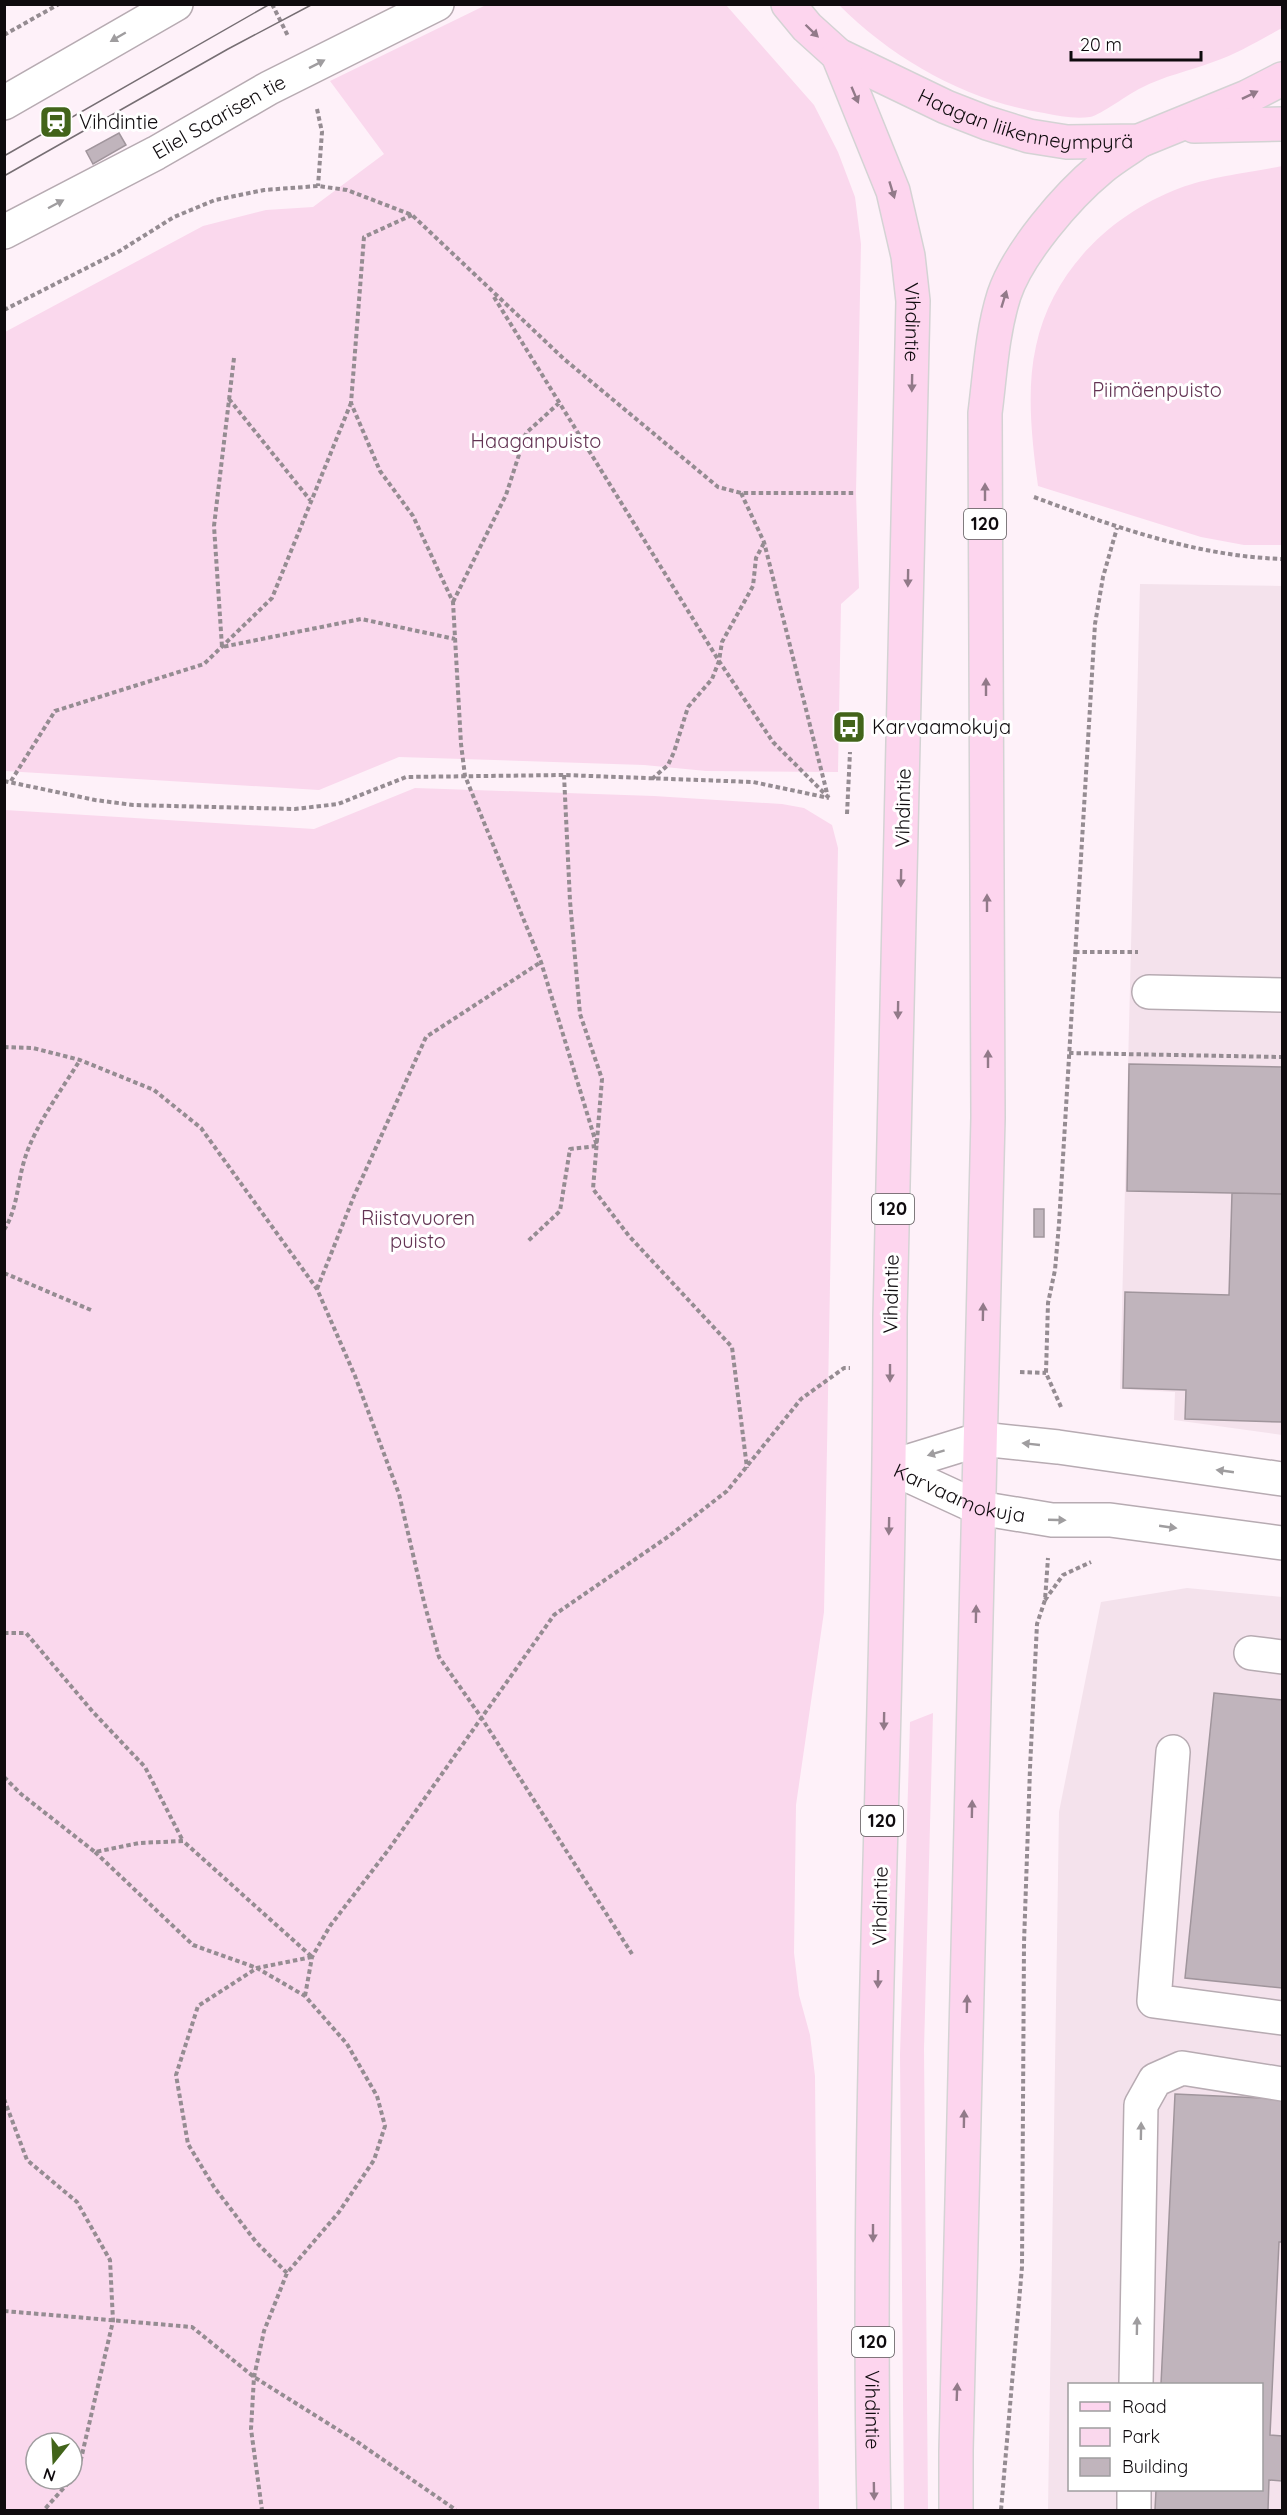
<svg xmlns="http://www.w3.org/2000/svg" width="1287" height="2515" font-family="Quicksand,sans-serif">
	<style>
		.built { fill: #f4e2ec; fill-rule: evenodd }
		.green { fill: #fad8ed; fill-rule: evenodd }
		.building { fill: #c0b4bc; stroke: #a0959c; stroke-width: 1.5 }
		.lines { fill: none; stroke-linecap: round; stroke-linejoin: round }
		.minor-casing { stroke: #b7abb2; stroke-width: 36 }
		.major-casing { stroke: #d4d3d4; stroke-width: 36 }
		.path { stroke: #958c92; stroke-width: 4; stroke-dasharray: 4.5 3; stroke-linecap: butt }
		.minor { stroke: #fff; stroke-width: 33 }
		.major { stroke: #fdd5ee; stroke-width: 33 }
		.tram { stroke: #766e73; stroke-width: 1.5 }
		.oneway { fill: #927a89 }
		.oneway2 { fill: #9f9d9f }
		.labels { text-anchor: middle; stroke-width: 6; stroke-linejoin: round; paint-order: stroke }
		.shield { fill: #fff; stroke: #575456; stroke-width: 1.5 }
		.shield-label { font-size: 18px; font-weight: bold; fill: #0f0b0e }
		.street-label { font-size: 20px; fill: #0f0b0e; stroke: #fff }
		.poi-label { font-size: 20px; fill: #0f0b0e; stroke: #fff; text-anchor: start }
		.park-label { font-size: 20px; fill: #633353; stroke: #fff }
	</style>
	<rect width="100%" height="100%" fill="#fef1f9"/>
	<path class="built" d="M1140 584 1282 586V1435L1174 1420 1175 1392 1120 1389Z
		M1187 1588 1282 1597V2510H1048L1059 1812 1101 1602ZM1070 2384H1262V2490H1070Z"/>
	<path class="green" d="M488 4 726 5 814 105 838 152 855 197 861 244 856 493 859 588 841 604 838 772 706 771 644 765 399 757 319 790 5 771V332L203 226 266 210 313 207 384 154 330 81Z
		M839 5H1282V28C1260 40 1237 54 1213 62 1189 71 1164 76 1141 88 1128 94 1101 115 1090 117 1074 119 1059 116 1044 113 967 101 894 60 839 5Z
		M1282 166V545H1244L1201 537 1038 486C1032 441 1026 390 1036 346 1052 271 1111 214 1180 188 1208 177 1252 172 1282 166Z
		M415 788 654 796 782 804 804 808 832 825 838 848 824 1612 796 1805 794 1953 799 1995 810 2035 815 2076 819 2510H5V810L314 829ZM36 2443H72V2479H36Z
		M933 1713 924 2049 928 2510H904L900 2055 910 1722Z"/>
	<path class="building" d="M119 133 126 145 93 164 86 151Z
		M844 713 854 714V741L844 742Z
		M1129 1064 1282 1067V1194L1127 1191Z
		M1232 1193 1282 1194V1422L1185 1419 1186 1390 1123 1388 1125 1292 1229 1295Z
		M1034 1209H1044V1237H1034Z
		M1214 1693 1282 1700V1988L1185 1978Z
		M1175 2094 1282 2099V2242H1279L1270 2435 1282 2436V2481L1269 2480 1268 2510H1155L1156 2490H1262V2384H1161Z"/>
	<g class="lines">
		<g class="minor-casing">
			<g id="minor">
				<path d="M4 103 176 4"/>
				<path id="s1" d="M4 232 156 153 269 88 437 4"/>
				<path d="M1149 992 1282 995"/>
				<path id="s2" d="M890 1467 979 1508 1052 1520H1110L1282 1543"/>
				<path d="M890 1467 981 1439 1058 1447 1282 1479"/>
				<path d="M1251 1653 1282 1657"/>
				<path d="M1173 1752 1154 2001 1282 2018"/>
				<path d="M1136 2384 1141 2105 1155 2080 1182 2068 1282 2084"/>
				<path d="M1134 2510V2490"/>
			</g>
		</g>
		<g class="major-casing">
			<g id="major">
				<path id="s3" d="M788 4 807 27 838 55 946 107 987 123 1029 136 1067 142 1139 141 1247 97 1282 79"/>
				<path id="s4" d="M838 55 893 191 908 256 913 301 890 1317C890 1715 865 2113 874 2510"/>
				<path d="M1194 126 1282 124"/>
				<path d="M956 2510V2451L988 1118 985 413C990 374 992 333 1004 295 1018 253 1067 196 1101 168 1113 158 1127 150 1139 141"/>
			</g>
		</g>
		<path class="path" d="M272 4 288 36
			M4 35 59 4
			M317 109 322 132 318 186
			M412 215 364 237 351 403 380 471 413 516 453 602 461 744 465 776 541 962 597 1146 570 1149 560 1211 527 1242
			M494 297 719 661 773 742 829 798
			M4 310 118 252 174 217 215 200 264 190 318 186 347 190 412 215 564 359 718 487 741 493H856
			M234 358 214 526 222 647 361 619 455 639
			M229 399 310 500
			M741 493 764 542 828 797
			M1034 497C1115 527 1196 556 1282 559
			M453 602 506 495 526 433 559 403
			M564 775 570 901 580 1014 602 1079 593 1189 629 1236 732 1347 747 1468
			M652 779 668 765 674 752 688 707 712 679 719 661 722 642 753 586 756 558 764 543
			M4 781 95 800 133 805 295 809 338 804 406 777 564 775 753 782 829 798
			M11 781 55 711 204 664 272 598 351 403
			M847 814 850 752
			M1075 952H1138
			M4 1047 33 1048 80 1060 154 1090 201 1128 317 1289 355 1376 399 1494 424 1602 439 1657 481 1717 632 1954
			M1069 1053 1282 1057
			M4 1230C18 1208 17 1183 25 1158 35 1126 62 1089 80 1060
			M4 1273 91 1310
			M317 1289 354 1196 426 1037 541 962
			M1020 1372 1046 1373
			M1061 1407 1046 1373 1048 1303 1055 1270 1059 1224 1095 624 1103 577 1117 528
			M1045 1600 1063 1575 1091 1562
			M4 1633H26L93 1712 145 1767 183 1841
			M4 1777 21 1794 95 1852 139 1843 183 1841 312 1957
			M95 1852 193 1945 257 1968 305 1996 347 2044 377 2096 385 2126 374 2160 339 2212 287 2273 264 2331 254 2377 251 2429 262 2510
			M305 1996 312 1957 330 1926 389 1849 554 1615 669 1536 727 1491 801 1399 844 1368H850
			M4 2099 27 2160 77 2202 110 2260 113 2321 78 2472 44 2510
			M287 2273 256 2242 214 2187 188 2144 176 2075 198 2006 257 1968 312 1957
			M4 2311 192 2327 254 2377 356 2441 456 2510
			M1001 2510 1022 2267 1024 1943 1030 1768 1037 1624 1045 1600 1048 1558"/>
		<use href="#minor" class="minor"/>
		<use href="#major" class="major"/>
		<path class="tram" d="M4 156 270 4
			M4 176 228 49 313 4"/>
	</g>
	<defs><path id="oneway-solid" d="M-6-.8H1V-3.2L6.5 0L1 3.2V.8H-6Z" transform="scale(1.5)"/></defs>
	<g class="oneway">
		<use href="#oneway-solid" transform="translate(812 31) rotate(44)"/>
		<use href="#oneway-solid" transform="translate(855 95) rotate(67)"/>
		<use href="#oneway-solid" transform="translate(1250 95) rotate(-26)"/>
		<use href="#oneway-solid" transform="translate(892 190) rotate(73)"/>
		<use href="#oneway-solid" transform="translate(1004 299) rotate(-73)"/>
		<use href="#oneway-solid" transform="translate(912 383) rotate(91)"/>
		<use href="#oneway-solid" transform="translate(985 492) rotate(-90)"/>
		<use href="#oneway-solid" transform="translate(908 578) rotate(91)"/>
		<use href="#oneway-solid" transform="translate(986 687) rotate(-90)"/>
		<use href="#oneway-solid" transform="translate(901 878) rotate(91)"/>
		<use href="#oneway-solid" transform="translate(987 903) rotate(-90)"/>
		<use href="#oneway-solid" transform="translate(898 1010) rotate(91)"/>
		<use href="#oneway-solid" transform="translate(988 1059) rotate(-90)"/>
		<use href="#oneway-solid" transform="translate(983 1312) rotate(-89)"/>
		<use href="#oneway-solid" transform="translate(890 1373) rotate(90)"/>
		<use href="#oneway-solid" transform="translate(889 1526) rotate(91)"/>
		<use href="#oneway-solid" transform="translate(976 1614) rotate(-89)"/>
		<use href="#oneway-solid" transform="translate(884 1721) rotate(91)"/>
		<use href="#oneway-solid" transform="translate(972 1809) rotate(-89)"/>
		<use href="#oneway-solid" transform="translate(878 1979) rotate(91)"/>
		<use href="#oneway-solid" transform="translate(967 2004) rotate(-89)"/>
		<use href="#oneway-solid" transform="translate(964 2119) rotate(-89)"/>
		<use href="#oneway-solid" transform="translate(873 2233) rotate(90)"/>
		<use href="#oneway-solid" transform="translate(957 2392) rotate(-88)"/>
		<use href="#oneway-solid" transform="translate(874 2491) rotate(89)"/>
	</g>
	<g class="oneway2">
		<use href="#oneway-solid" transform="translate(118 37) rotate(150)"/>
		<use href="#oneway-solid" transform="translate(317 64) rotate(-27)"/>
		<use href="#oneway-solid" transform="translate(56 204) rotate(-28)"/>
		<use href="#oneway-solid" transform="translate(1031 1444) rotate(-174)"/>
		<use href="#oneway-solid" transform="translate(936 1453) rotate(163)"/>
		<use href="#oneway-solid" transform="translate(1225 1471) rotate(-172)"/>
		<use href="#oneway-solid" transform="translate(1057 1520) rotate(2)"/>
		<use href="#oneway-solid" transform="translate(1168 1527) rotate(8)"/>
		<use href="#oneway-solid" transform="translate(1141 2131) rotate(-89)"/>
		<use href="#oneway-solid" transform="translate(1137 2326) rotate(-89)"/>
	</g>
	<defs>
		<g id="station-square" transform="scale(1.725)"><rect x="-9" y="-9" width="18" height="18" rx="4" fill="#42641a" stroke="#fff"/><path d="M-3-6H3Q5-6 5-4V2Q5 4 3 4L4.5 6H3L1.5 4h-3L-3 6H-4.5L-3 4Q-5 4-5 2V-4Q-5-6-3-6ZM-3.5-4v3h7v-3ZM-3.5 1v1.5H-2V1ZM2 1v1.5H3.5V1Z" fill="#fff"/></g>
		<g id="bus-square" transform="scale(1.725)"><rect x="-9" y="-9" width="18" height="18" rx="4" fill="#42641a" stroke="#fff"/><path d="M-5-6H5V4H4V6H2V4H-2V6H-4V4H-5ZM-3.5-4V0h7V-4ZM-3.5 1.2v1.5H-2V1.2ZM2 1.2v1.5H3.5V1.2Z" fill="#fff"/></g>
	</defs>
	<g fill-rule="evenodd">
		<use href="#station-square" x="56" y="122"/>
		<use href="#bus-square" x="849" y="727"/>
	</g>
	<g class="labels">
		<g class="shield">
			<rect x="964" y="509" width="42" height="30" rx="4.5"/>
			<rect x="872" y="1194" width="42" height="30" rx="4.5"/>
			<rect x="861" y="1806" width="42" height="30" rx="4.5"/>
			<rect x="852" y="2327" width="42" height="30" rx="4.5"/>
		</g>
		<g class="shield-label">
			<text x="985" y="530">120</text>
			<text x="893" y="1215">120</text>
			<text x="882" y="1827">120</text>
			<text x="873" y="2348">120</text>
		</g>
		<g class="street-label">
			<text dy="7" stroke="none"><textPath href="#s3" startOffset="273">Haagan liikenneympyrä</textPath></text>
			<text dy="7" stroke="none"><textPath href="#s1" startOffset="244">Eliel Saarisen tie</textPath></text>
			<text dy="7" stroke="none"><textPath href="#s4" startOffset="280">Vihdintie</textPath></text>
			<text transform="translate(903 808) rotate(-89)" y="7">Vihdintie</text>
			<text transform="translate(891 1294) rotate(-89)" y="7">Vihdintie</text>
			<text dy="7" stroke="none"><textPath href="#s2" startOffset="75">Karvaamokuja</textPath></text>
			<text transform="translate(880 1906) rotate(-89)" y="7">Vihdintie</text>
			<text dy="7" stroke="none"><textPath href="#s4" startOffset="2368">Vihdintie</textPath></text>
		</g>
		<g class="poi-label">
			<text x="79" y="129">Vihdintie</text>
			<text x="872" y="734">Karvaamokuja</text>
		</g>
		<g class="park-label">
			<text x="1157" y="397">Piimäenpuisto</text>
			<text x="536" y="448">Haaganpuisto</text>
			<text x="418" y="1225">Riistavuoren<tspan x="418" dy="23">puisto</tspan></text>
		</g>
	</g>
	<rect width="1287" height="2515" fill="none" stroke="#0f0b0e" stroke-width="12"/>
	<rect x="1068" y="2383" width="195" height="108" fill="#ffffff" stroke="#9f9d9f" stroke-width="1.5"/>
	<rect x="1080" y="2402" width="30" height="9" fill="#fdd5ee" stroke="#9f9d9f" stroke-width="1.5"/>
	<text x="1122" y="2413" font-size="18" fill="#0f0b0e">Road</text>
	<rect x="1080" y="2428" width="30" height="18" fill="#fad8ed" stroke="#9f9d9f" stroke-width="1.5"/>
	<text x="1122" y="2443" font-size="18" fill="#0f0b0e">Park</text>
	<rect x="1080" y="2458" width="30" height="18" fill="#c0b4bc" stroke="#9f9d9f" stroke-width="1.5"/>
	<text x="1122" y="2473" font-size="18" fill="#0f0b0e">Building</text>
	<g transform="translate(54 2461) rotate(198)"><circle r="28" fill="#ffffff" stroke="#9f9d9f" stroke-width="1.5"/>
	<path d="M0-4.5L10 22L0 15L-10 22Z" fill="#42641a"/>
	<text y="-9" font-size="16" font-weight="bold" text-anchor="middle" fill="#0f0b0e">N</text>
	</g>
	<path d="M1071 51v9h130v-9" fill="none" stroke="#0f0b0e" stroke-width="3"/>
	<text x="1080" y="51" font-size="18" fill="#0f0b0e" stroke="#ffffff" stroke-width="4.5" paint-order="stroke">20 m</text>
</svg>
